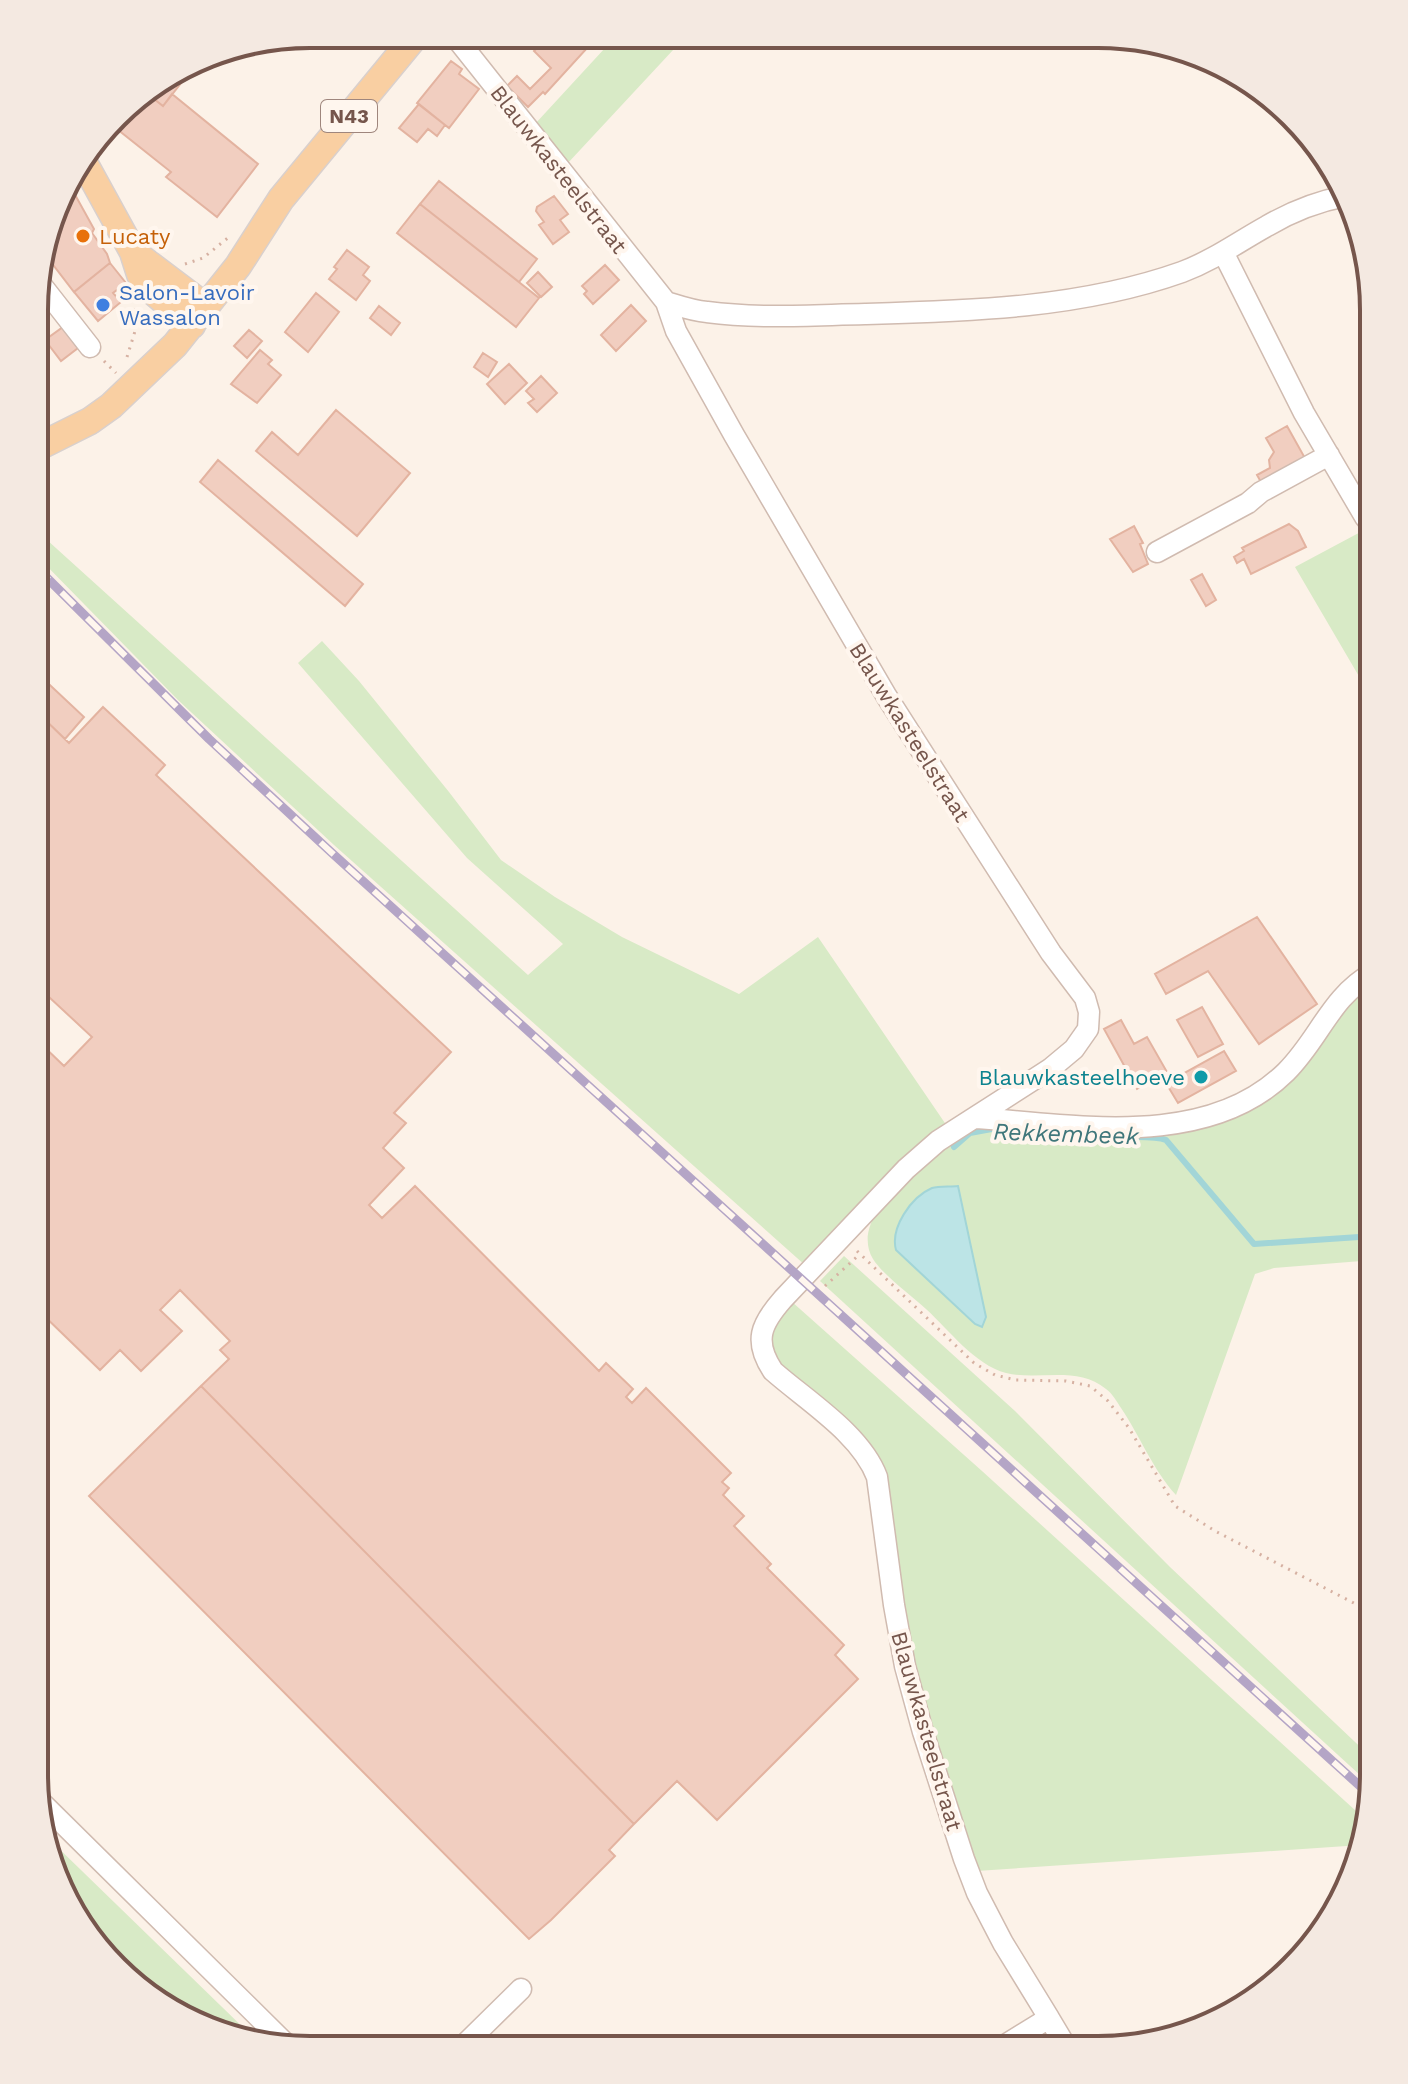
<svg xmlns="http://www.w3.org/2000/svg" width="1408" height="2084" font-family="'Work Sans',sans-serif">
	<style>
		.green { fill: #d8eac6 }
		.water { fill: #bce4e6; stroke: #a2d5d7; stroke-width: 2 }
		.lines { fill: none; stroke-linecap: round; stroke-linejoin: round }
		.stream { stroke: #a2d5d7; stroke-width: 6 }
		.building { fill: #f1cec0; stroke: #e3b3a0; stroke-width: 2 }
		.minor-casing { stroke: #d0bbb0; stroke-width: 23 }
		.major-casing { stroke: #d9d0cd; stroke-width: 29 }
		.path { stroke: #d6b1a2; stroke-width: 3; stroke-dasharray: 2 6; stroke-linecap: butt }
		.minor { stroke: #fff; stroke-width: 20 }
		.major { stroke: #f9cfa2; stroke-width: 26 }
		.rail-casing { stroke: #b4a5c6; stroke-width: 9 }
		.rail { stroke: #fff6ee; stroke-width: 6; stroke-dasharray: 18; stroke-linecap: butt }
		.food-dot { fill: #e8710a; stroke: #fff6ee; stroke-width: 3 }
		.shop-dot { fill: #3f7fe0; stroke: #fff6ee; stroke-width: 3 }
		.culture-dot { fill: #0f9aa8; stroke: #fff6ee; stroke-width: 3 }
		.labels { text-anchor: middle; stroke-width: 8; stroke-linejoin: round; paint-order: stroke }
		.shield { fill: #fff6ee; stroke: #9f867d; stroke-width: 2 }
		.shield-label { font-size: 20px; font-weight: bold; fill: #76564c }
		.street-label { font-size: 22px; fill: #76564c; stroke: #fff6ee }
		.food-label { font-size: 22px; fill: #c56008; stroke: #fff6ee; text-anchor: start }
		.shop-label { font-size: 22px; fill: #366cbe; stroke: #fff6ee; text-anchor: start }
		.culture-label { font-size: 22px; fill: #0d838f; stroke: #fff6ee; text-anchor: end }
		.water-label { font-size: 24px; font-style: italic; fill: #40777b; stroke: #fff6ee }
		.rim { fill: none; stroke: #76564c; stroke-width: 4 }
	</style>
	<rect width="100%" height="100%" fill="#fcf2e8"/>
	<path class="green" d="M617 35H687L567 164 535 124Z
		M1368 528 1374 536V702L1295 567Z
		M36 530 528 975 563 944 467 858 298 663 322 641 359 681 449 792 501 860 555 897 622 937 739 994 818 937 949 1129 806 1266 334 845 178 700 36 555Z
		M1374 978V1260L1274 1268 1255 1274 1176 1495C1153 1470 1140 1436 1121 1408 1117 1402 1112 1393 1106 1389 1077 1365 1039 1381 1006 1373 975 1365 949 1330 926 1309 911 1295 883 1275 873 1259 844 1211 942 1150 974 1124L1140 1134 1230 1113Z
		M844 1256 1015 1411 1170 1567 1373 1759V1787L820 1281Z
		M791 1301 982 1471 1367 1821 1361 1845 977 1871 899 1666 874 1460 770 1359 773 1323Z
		M47 1837 256 2040 143 1993 55 1880Z"/>
	<path class="water" d="M958 1186 986 1317 982 1327 975 1324 896 1250C890 1228 911 1197 932 1188 939 1186 951 1187 958 1186Z"/>
	<g class="lines">
		<path class="stream" d="M1112 1137C1128 1138 1153 1135 1166 1140L1254 1244 1374 1236
			M954 1147 970 1133 997 1128"/>
	</g>
	<path class="building" d="M542 35H599L545 94 543 92 528 107 507 86 517 76 530 89 551 68 534 51 546 39Z
		M451 61 462 69 459 74 479 89 449 128 417 103Z
		M196 64 163 106 145 92Z
		M145 92 163 106 172 94 258 164 217 217 166 177 171 172 112 125 129 102Z
		M419 104 445 125 437 136 428 129 417 142 399 128Z
		M439 181 537 259 519 282 420 204Z
		M68 182 94 229 92 233 107 254 110 263 74 292 44 253Z
		M554 196 568 214 560 220 569 232 553 244 539 225 544 222 536 211 537 207Z
		M420 204 539 298 516 327 397 233Z
		M347 250 369 267 363 275 370 281 356 300 329 279 337 269 334 267Z
		M110 263 126 283 113 293 121 302 98 321 74 292Z
		M605 265 619 280 593 304 584 294 587 291 582 286Z
		M538 272 552 287 541 297 527 283Z
		M316 293 339 312 308 352 285 332Z
		M631 305 646 321 616 351 601 335Z
		M379 306 400 323 391 335 370 318Z
		M63 327 78 348 61 361 45 340Z
		M249 330 262 341 247 358 234 346Z
		M260 350 272 360 268 364 281 375 257 403 231 384Z
		M483 353 497 362 488 377 474 367Z
		M509 364 527 383 505 404 487 384Z
		M541 376 557 393 537 412 528 403 534 399 526 391Z
		M336 410 410 473 357 536 256 451 272 432 298 455Z
		M1287 426 1306 460 1262 484 1257 475 1270 468 1269 460 1274 452 1266 438Z
		M218 460 363 584 345 606 200 482Z
		M1289 524 1298 531 1306 547 1251 574 1244 559 1237 563 1234 557 1244 551 1242 548Z
		M1134 526 1143 543 1140 544 1148 564 1133 572 1110 539Z
		M1202 574 1216 600 1206 606 1191 580Z
		M36 672 84 717 65 739 36 711Z
		M103 707 165 765 156 775 451 1052 394 1113 406 1123 383 1148 404 1168 369 1205 382 1218 415 1186 599 1371 606 1363 633 1389 626 1397 632 1403 646 1388 731 1473 722 1482 729 1488 723 1495 744 1516 734 1526 771 1564 767 1568 844 1645 835 1655 858 1679 717 1820 677 1781 634 1824 201 1386 229 1359 220 1350 230 1341 180 1290 160 1310 182 1331 141 1371 120 1350 100 1370 35 1307V1046L39 1042 64 1066 92 1037 35 984 36 711 69 743Z
		M1257 917 1317 1004 1259 1044 1208 971 1166 994 1155 974Z
		M1202 1007 1223 1044 1198 1057 1177 1020Z
		M1121 1020 1134 1044 1147 1037 1167 1072 1137 1089 1104 1029Z
		M1224 1051 1236 1071 1178 1103 1166 1083Z
		M201 1386 634 1824 609 1850 615 1856 551 1920 529 1939 89 1496Z"/>
	<g class="lines">
		<g class="minor-casing">
			<path id="minor" d="M453 34 666 302 676 331 734 435 887 697 1051 953 1085 998 1089 1012 1088 1029 1074 1049 1050 1069 938 1141 906 1169 783 1299C761 1324 753 1341 773 1371 807 1401 861 1434 877 1477L894 1605 905 1666 923 1732 964 1859 977 1893 1003 1943 1049 2018 997 2050
				M1224 254 1304 413 1365 517 1374 528
				M36 278 90 347
				M666 302C679 306 693 311 707 312 759 319 813 315 865 314 971 311 1081 308 1182 272 1214 260 1238 242 1267 226 1291 212 1319 201 1346 196
				M1157 552 1248 503 1261 492 1329 455
				M976 1118C1076 1125 1207 1150 1286 1072 1321 1037 1329 998 1374 972
				M39 1800 290 2048
				M1049 2018 1068 2050
				M461 2048 521 1989"/>
		</g>
		<g class="major-casing">
			<path id="major" d="M82 159 133 252 140 274 150 289 192 325
				M133 252 206 307
				M36 448 90 421 111 406 175 345 238 266 281 199 417 34"/>
		</g>
		<path class="path" d="M185 264 203 258 229 237
			M148 317 157 330
			M127 357 136 328V306
			M104 361 116 373
			M857 1251 974 1363 995 1375 1016 1380 1066 1381 1090 1386 1108 1401 1129 1428 1175 1506 1215 1531 1373 1613
			M825 1286 860 1254"/>
		<use href="#minor" class="minor"/>
		<use href="#major" class="major"/>
		<g class="rail-casing">
			<path id="rail" d="M36 567 209 739 332 853 1372 1797"/>
		</g>
		<use href="#rail" class="rail"/>
	</g>
	<circle class="food-dot" cx="83" cy="236" r="8"/>
	<circle class="shop-dot" cx="103" cy="305" r="8"/>
	<circle class="culture-dot" cx="1201" cy="1077" r="8"/>
	<g class="labels">
		<rect class="shield" x="321" y="100" width="56" height="32" rx="6"/>
		<g class="shield-label">
			<text x="349" y="123">N43</text>
		</g>
		<g class="street-label">
			<text transform="translate(559 169) rotate(52)" y="8">Blauwkasteelstraat</text>
			<text transform="translate(910 732) rotate(58)" y="8">Blauwkasteelstraat</text>
			<text transform="translate(927 1731) rotate(74)" y="8">Blauwkasteelstraat</text>
		</g>
		<g class="food-label">
			<text x="99" y="244">Lucaty</text>
		</g>
		<g class="shop-label">
			<text x="119" y="300">Salon-Lavoir<tspan x="119" dy="25">Wassalon</tspan></text>
		</g>
		<g class="culture-label">
			<text x="1185" y="1085">Blauwkasteelhoeve</text>
		</g>
		<g class="water-label">
			<text transform="translate(1066 1134) rotate(2)" y="8">Rekkembeek</text>
		</g>
	</g>
	<path d="M0 0H1408V2084H0ZM310 48H1098A262 262 0 0 1 1360 310V1774A262 262 0 0 1 1098 2036H310A262 262 0 0 1 48 1774V310A262 262 0 0 1 310 48Z" fill="#f4e9e1" fill-rule="evenodd"/>
	<path class="rim" d="M310 48H1098A262 262 0 0 1 1360 310V1774A262 262 0 0 1 1098 2036H310A262 262 0 0 1 48 1774V310A262 262 0 0 1 310 48Z"/>
</svg>
